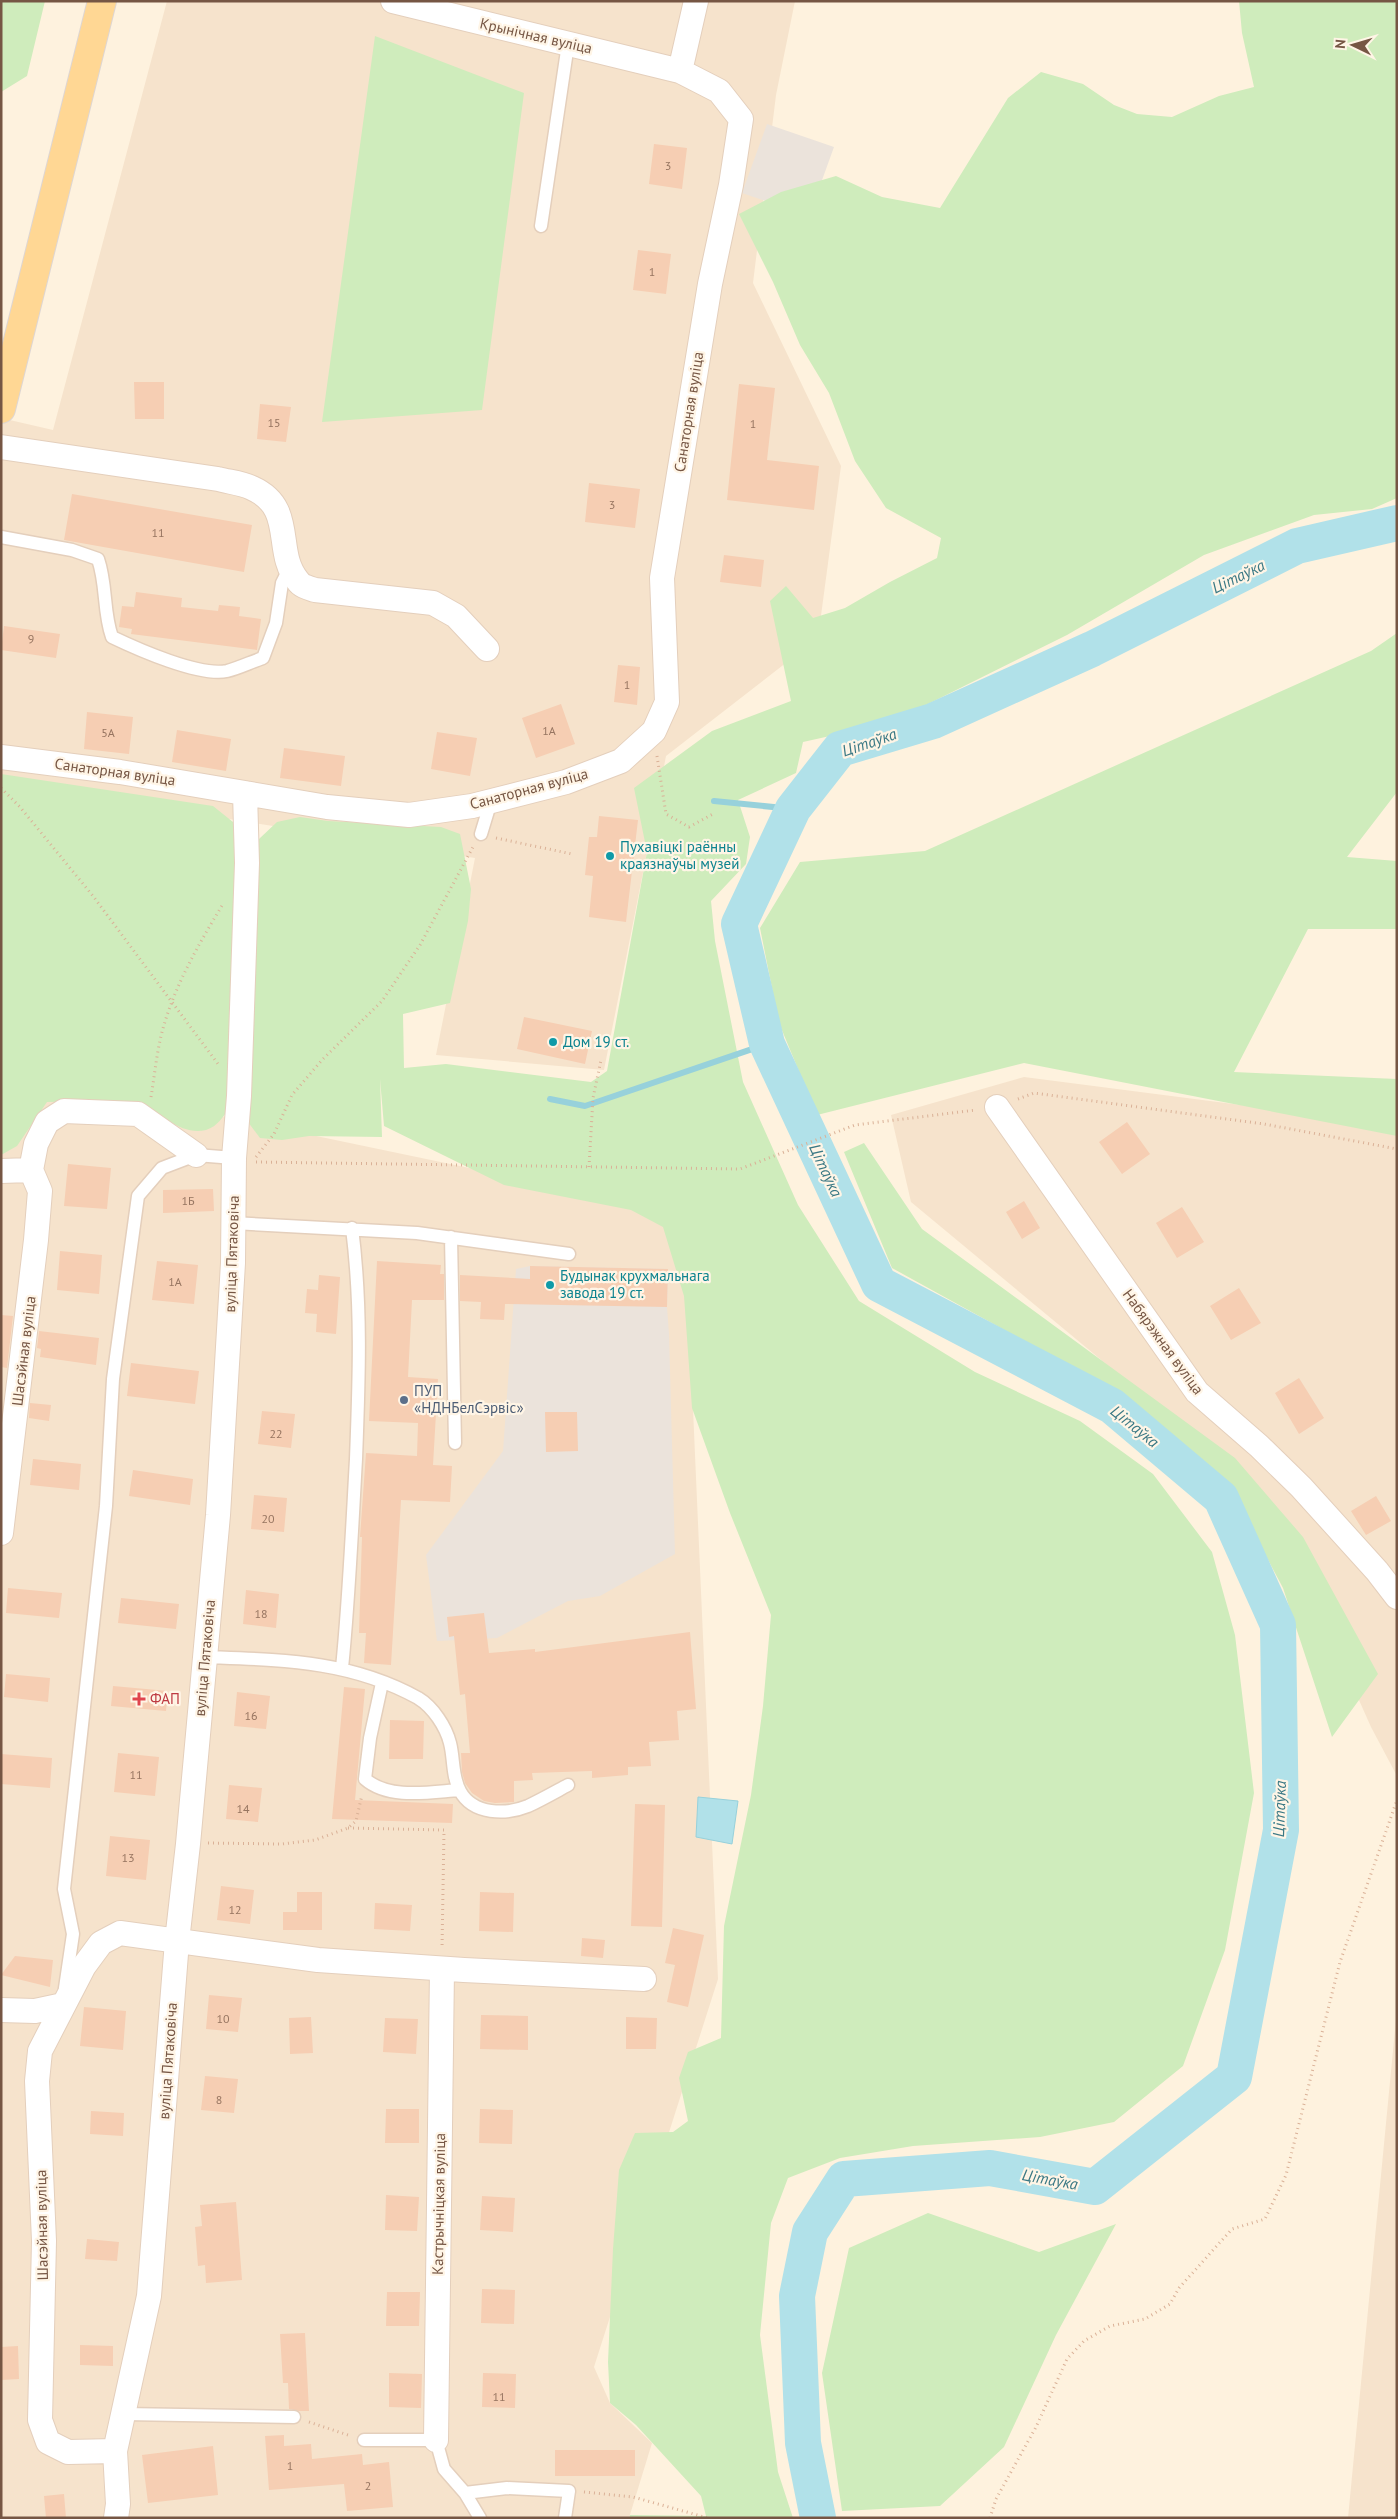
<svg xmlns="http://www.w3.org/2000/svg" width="1398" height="2519" font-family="'PT Sans',sans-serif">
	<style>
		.residential { fill: #f6e3cc }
		.industrial { fill: #ebe3db }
		.green { fill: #cfecbc }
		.water { fill: #b1e1e9; stroke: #97d1db }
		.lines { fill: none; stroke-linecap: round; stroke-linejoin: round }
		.stream { stroke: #97d1db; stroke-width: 6 }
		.river { stroke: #b1e1e9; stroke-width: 36 }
		.building { fill: #f6ceb3 }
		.lane-casing { stroke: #e4cfbc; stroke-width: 15 }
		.street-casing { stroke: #e4cfbc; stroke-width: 26 }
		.primary-casing { stroke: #ded6d2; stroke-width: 30 }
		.path { stroke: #dab197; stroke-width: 3; stroke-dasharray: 1 4; stroke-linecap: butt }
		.lane { stroke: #fff; stroke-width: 12 }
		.street { stroke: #fff; stroke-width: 24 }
		.primary { stroke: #ffd794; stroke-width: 28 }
		.culture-dot { fill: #0f9aa8; stroke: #fff5e6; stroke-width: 2 }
		.service-dot { fill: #5c6f8a; stroke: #fff5e6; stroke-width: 2 }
		.health-dot { fill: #e0444e; stroke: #fff5e6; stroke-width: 2 }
		.labels { text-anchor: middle; stroke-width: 4.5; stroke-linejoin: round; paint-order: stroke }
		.number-label { font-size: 12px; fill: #967460 }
		.street-label { font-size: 15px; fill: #765644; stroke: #fff5e6 }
		.culture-label { font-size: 15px; fill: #0d838f; stroke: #fff5e6; text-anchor: start }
		.service-label { font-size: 15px; fill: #4e5e75; stroke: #fff5e6; text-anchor: start }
		.health-label { font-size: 15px; fill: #be3a42; stroke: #fff5e6; text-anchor: start }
		.water-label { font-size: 16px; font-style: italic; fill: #3a7884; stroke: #fff5e6 }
	</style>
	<rect width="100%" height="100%" fill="#fef2de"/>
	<path class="residential" d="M167 1H795L776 95 753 283 841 466 818 638 666 756 604 1070 436 1055 475 858 1 783V418L53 430Z
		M1397 896V1776L1371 1727 1270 1500 911 1202 891 1115 1024 1077 1395 1125Z
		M1 1070 694 1215 693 1409 718 1979 594 2367 610 2403 652 2443 629 2518H1Z
		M1397 2009V2518H1348Z"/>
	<path class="industrial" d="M767 124 834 147 809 216 742 193Z
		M530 1266 668 1269 667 1307 669 1334 675 1554 600 1596 568 1601 497 1638 437 1641 426 1555 503 1451 516 1269Z"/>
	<path class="green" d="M1 1H45L27 76 1 92Z
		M1239 1H1397V498L1372 509 1314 515 1204 555 1067 635 910 713 857 730 803 742 796 773 738 800 750 837 746 864 711 901 715 941 743 1082 798 1205 859 1301 975 1372 1080 1421 1153 1474 1212 1552 1235 1635 1254 1793 1225 1950 1183 2066 1114 2122 1040 2137 913 2146 840 2158 788 2178 771 2223 760 2335 778 2472 793 2518H629L630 2515 706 2516 701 2496 636 2425 610 2403 608 2362 613 2249 619 2170 635 2133 673 2132 688 2121 679 2078 688 2052 721 2038 724 1926 751 1795 763 1706 771 1615 730 1513 692 1408 684 1296 663 1227 631 1210 504 1185 384 1126 380 1079 382 1137 309 1136 282 1140 260 1138 248 1122 259 839 277 822 300 817 328 821 441 827 460 834 471 889 468 921 450 1003 403 1014 404 1068 446 1064 591 1082 607 1071 647 852 634 788 712 731 791 701 770 601 786 586 813 618 845 608 890 582 937 558 941 538 886 508 855 461 829 393 800 345 773 282 739 214 781 192 836 176 882 197 940 208 1008 98 1041 72 1083 84 1114 105 1137 114 1172 117 1219 96 1254 87 1242 33Z
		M375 36 524 93 482 410 322 422Z
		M1397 633V792L1347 857 1397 861V929H1308L1234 1072 1397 1079V1136L1024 1063 817 1115 779 1023 760 928 800 862 925 851 1371 651Z
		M1 774 213 806 233 822 237 847 230 1107C223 1117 218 1126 206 1130 182 1136 163 1114 142 1107 111 1098 78 1101 47 1102L17 1146 1 1155Z
		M864 1143 922 1229 1235 1458 1303 1537 1378 1674 1332 1737 1283 1588 1229 1486 1117 1392 892 1268 844 1152Z
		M928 2213 1039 2252 1116 2224 1056 2335 1004 2447 940 2506 842 2511 822 2373 849 2248Z"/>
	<path class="water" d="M698 1797 738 1801 732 1844 696 1837Z"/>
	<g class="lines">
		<path class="stream" d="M714 801 793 809
			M550 1099 585 1106 767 1044"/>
		<path class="river" d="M818 2518 803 2443 797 2296 810 2232 844 2179 990 2168 1095 2187 1234 2077 1281 1830 1278 1625 1221 1498 1112 1406 879 1284 767 1044 739 924 793 809 840 749 933 721 1092 649 1297 546 1397 523"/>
	</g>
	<path class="building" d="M654 144 687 148 682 189 649 184Z
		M638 250 671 254 666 294 633 290Z
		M134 382H164V419H135Z
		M739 384 775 388 767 460 819 466 814 510 727 500Z
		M260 404 291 407 286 442 257 439Z
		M589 483 640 489 635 528 585 522Z
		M72 494 252 525 244 572 64 540Z
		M724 555 764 560 761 587 720 582Z
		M136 592 182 598 181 607 218 611 219 605 240 607 239 616 261 619 257 650 131 634 132 629 119 627 122 606 134 607Z
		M4 626 60 634 56 658 1 650Z
		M618 665 640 667 637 705 614 702Z
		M561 704 575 744 536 758 522 718Z
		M87 712 133 717 129 754 84 749Z
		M177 730 231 739 226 771 172 762Z
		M437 732 477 738 470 776 431 769Z
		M284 748 345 756 341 786 280 778Z
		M599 816 638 820 626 922 589 917 593 876 585 875 589 837H597Z
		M524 1017 592 1031 585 1064 517 1049Z
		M1127 1122 1150 1154 1122 1174 1099 1142Z
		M68 1164 111 1168 107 1209 64 1206Z
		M213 1189 214 1211 163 1213V1190Z
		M1024 1201 1040 1228 1022 1239 1006 1212Z
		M1182 1207 1204 1242 1177 1258 1156 1223Z
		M60 1251 102 1255 99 1294 57 1290Z
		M157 1261 198 1265 194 1304 152 1300Z
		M377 1261 441 1265 440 1274H444V1300H412L408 1377 438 1379 433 1465 452 1466 450 1502 401 1500 391 1665 364 1663 366 1633H359L362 1537H360L366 1453 417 1456 418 1423 369 1421Z
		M530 1266 668 1269 667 1307 505 1304 504 1320 480 1319 481 1302 460 1301V1275L530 1279Z
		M319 1275 340 1277 336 1334 316 1332 317 1314 305 1313 307 1289 318 1290Z
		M1239 1288 1261 1323 1231 1340 1210 1306Z
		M1 1315 13 1316 7 1368 1 1367Z
		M39 1331 99 1338 96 1365 40 1357 41 1349 37 1348Z
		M131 1363 199 1371 195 1404 127 1396Z
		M1299 1378 1324 1418 1299 1434 1275 1393Z
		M30 1403 51 1405 49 1421 29 1418Z
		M262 1411 295 1414 291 1448 258 1444Z
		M545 1412H577L578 1451 546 1452Z
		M33 1459 81 1464 79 1490 30 1485Z
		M133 1470 193 1479 190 1505 129 1496Z
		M254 1495 287 1498 284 1532 251 1529Z
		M1376 1496 1391 1521 1366 1535 1351 1511Z
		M8 1588 62 1593 59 1618 6 1613Z
		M246 1590 279 1594 276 1628 243 1624Z
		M121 1598 179 1604 176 1629 118 1623Z
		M484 1613 489 1653 535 1649V1652L690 1632 696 1709 677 1711 679 1740 649 1742 651 1766 628 1767V1775L592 1778V1771L532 1773 533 1780 514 1781V1802L495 1803 484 1801 472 1793 465 1783 462 1772 461 1753H470L465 1694 460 1695 454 1636 449 1637 447 1617Z
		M6 1674 50 1678 48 1702 4 1697Z
		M113 1686 168 1691 166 1711 111 1706Z
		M344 1687 365 1689 355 1800 453 1804 452 1823 332 1819Z
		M237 1692 270 1696 266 1729 234 1726Z
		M390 1720 424 1721 423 1759H389Z
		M118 1753 159 1757 155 1796 114 1792Z
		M1 1754 52 1758 50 1788 1 1784Z
		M229 1785 262 1788 258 1822 226 1819Z
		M635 1804 665 1805 662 1927 631 1926Z
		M110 1836 150 1840 146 1880 106 1876Z
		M221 1886 254 1890 250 1924 217 1920Z
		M297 1892H322V1930H283V1912H297Z
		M480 1892 514 1893 513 1932 479 1931Z
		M375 1903 412 1905 410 1931 374 1929Z
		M673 1928 704 1935 688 2007 667 2002 675 1965 665 1963Z
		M582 1938 605 1940 603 1958 581 1956Z
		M15 1956 53 1960 50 1987 1 1975Z
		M209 1995 242 1998 238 2032 206 2029Z
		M84 2007 126 2011 123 2050 80 2046Z
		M481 2015 528 2016V2050L480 2049Z
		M311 2017 313 2053 290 2054 289 2018Z
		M626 2017 657 2018 656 2049H626Z
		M385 2018 418 2019 416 2054 383 2052Z
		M205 2076 238 2079 234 2113 201 2110Z
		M386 2109H419V2143H385Z
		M480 2109 513 2110 512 2144 479 2143Z
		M91 2111 124 2113 123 2136 90 2134Z
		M386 2195 419 2197 417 2231 385 2230Z
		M482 2196 515 2198 513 2232 480 2230Z
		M236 2202 242 2280 206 2283 205 2265 198 2266 195 2227 202 2226 200 2205Z
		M87 2239 119 2242 117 2261 85 2259Z
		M482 2289 515 2290 514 2324 481 2323Z
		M387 2292H420L419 2326H386Z
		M305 2333 309 2411H299L289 2409 288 2383H283L280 2334Z
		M80 2345 113 2346V2366L80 2365Z
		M18 2346 19 2379 1 2380V2347Z
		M389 2373 422 2374 421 2408 389 2407Z
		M483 2373 516 2374 515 2408 482 2407Z
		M284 2435V2446L311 2444 312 2459 362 2454 363 2465 389 2462 393 2507 347 2511 344 2484 269 2490 265 2436Z
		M213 2446 218 2495 148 2503 142 2455Z
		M555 2450H635V2476H555Z
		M64 2494 66 2518H46L44 2496Z"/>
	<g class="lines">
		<g class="lane-casing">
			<path id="lane" d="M541 226 568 44
				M1 537 72 550 98 559C107 585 103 612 112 637 137 649 200 677 227 671 239 668 251 662 263 658L276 623 282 583 289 569
				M481 834 491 801
				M233 1223 417 1233 569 1254
				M451 1237 455 1443
				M205 1657C281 1660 349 1660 418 1698 433 1707 446 1727 450 1743 454 1758 452 1777 460 1791 473 1815 506 1815 528 1806 541 1800 555 1792 568 1785
				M342 1668C349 1599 352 1529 356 1459 359 1380 362 1307 352 1228
				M382 1683 370 1738 365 1779C389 1800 430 1792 459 1790
				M65 1988 73 1934 64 1889 106 1506 113 1379 138 1196 162 1168 196 1155 234 1158
				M124 2414 294 2417
				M364 2440H436L444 2469 465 2493 480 2518
				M465 2493 507 2488 569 2491 565 2518"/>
		</g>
		<g class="street-casing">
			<path id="street" d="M393 1 680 71 696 1
				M1 447 218 479C229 482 242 483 252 488 297 508 273 552 298 581 301 586 309 588 315 590L433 603 456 616 487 649
				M1 757 120 772 327 807 409 815 472 806 566 782 621 761 654 731 667 702 662 578 710 284 731 185 741 119 719 91 680 71
				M997 1107 1197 1392 1259 1446 1301 1487 1377 1571 1397 1597
				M31 1170 36 1144 47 1122 64 1111 138 1114 196 1155
				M1 1171 31 1170
				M1 1533 36 1240 40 1191 31 1170
				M1 2010 35 2011 63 2005
				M436 2440 442 1969
				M115 2451 68 2452 48 2442 40 2420 44 2241 37 2081 40 2051 84 1966 101 1943 120 1933 318 1960 464 1970 644 1979
				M116 2518 118 2504 115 2451 149 2296 177 1941 188 1844 218 1515 233 1263 234 1158 239 1096 247 863 245 793"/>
		</g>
		<g class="primary-casing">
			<path id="primary" d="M1 409 102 1"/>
		</g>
		<path class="path" d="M657 756 666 814 689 827 713 814
			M1 788 20 807 93 896 218 1064
			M496 838 572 854
			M151 1097C155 1073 157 1048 164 1025 177 981 200 942 223 904
			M1018 1099 1034 1093 1264 1124 1397 1149
			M256 1157 274 1134 292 1095 322 1060 382 1001 420 945 473 847
			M256 1162 740 1169 855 1125 976 1110
			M589 1167 593 1098 601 1060
			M348 1828 444 1830 442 1949
			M208 1843 282 1844 315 1840 348 1828 356 1821 362 1795
			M309 2422 348 2435
			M584 2492 633 2497 708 2518
			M990 2518 996 2499 1036 2427 1067 2359 1084 2341 1110 2326 1145 2319 1170 2304 1179 2288 1232 2229 1265 2219 1286 2175 1340 1962 1397 1800"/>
		<use href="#lane" class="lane"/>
		<use href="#street" class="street"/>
		<use href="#primary" class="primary"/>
	</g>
	<g class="culture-dot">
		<circle cx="610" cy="856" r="5"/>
		<circle cx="553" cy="1042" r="5"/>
		<circle cx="550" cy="1285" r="5"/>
	</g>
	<circle class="service-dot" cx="404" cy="1400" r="5"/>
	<path class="health-dot" d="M136.5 1691.5h5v5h5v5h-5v5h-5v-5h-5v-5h5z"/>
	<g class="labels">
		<g class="number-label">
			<text x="668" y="170">3</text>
			<text x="652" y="276">1</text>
			<text x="274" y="427">15</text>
			<text x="753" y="428">1</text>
			<text x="612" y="509">3</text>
			<text x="158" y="537">11</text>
			<text x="31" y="643">9</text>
			<text x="627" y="689">1</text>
			<text x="549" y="735">1А</text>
			<text x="108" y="737">5А</text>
			<text x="188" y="1205">1Б</text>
			<text x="175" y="1286">1А</text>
			<text x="276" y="1438">22</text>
			<text x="268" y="1523">20</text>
			<text x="261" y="1618">18</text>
			<text x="251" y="1720">16</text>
			<text x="136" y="1779">11</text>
			<text x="243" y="1813">14</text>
			<text x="128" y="1862">13</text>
			<text x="235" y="1914">12</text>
			<text x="223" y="2023">10</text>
			<text x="219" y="2104">8</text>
			<text x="499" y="2401">11</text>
			<text x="290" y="2470">1</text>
			<text x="368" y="2490">2</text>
		</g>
		<g class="street-label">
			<text transform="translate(536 36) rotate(13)" y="5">Крынічная вуліца</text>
			<text transform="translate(689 412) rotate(-81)" y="5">Санаторная вуліца</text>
			<text transform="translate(115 772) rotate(8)" y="5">Санаторная вуліца</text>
			<text transform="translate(529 789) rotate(-15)" y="5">Санаторная вуліца</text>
			<text transform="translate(232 1254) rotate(-88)" y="5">вуліца Пятаковіча</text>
			<text transform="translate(1163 1342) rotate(54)" y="5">Набярэжная вуліца</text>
			<text transform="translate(24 1351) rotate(-83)" y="5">Шасэйная вуліца</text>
			<text transform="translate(205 1658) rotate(-85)" y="5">вуліца Пятаковіча</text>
			<text transform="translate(168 2061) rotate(-86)" y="5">вуліца Пятаковіча</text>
			<text transform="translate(439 2204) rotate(-89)" y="5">Кастрычніцкая вуліца</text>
			<text transform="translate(42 2225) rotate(-91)" y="5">Шасэйная вуліца</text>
		</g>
		<g class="culture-label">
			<text x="620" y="852">Пухавіцкі раённы<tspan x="620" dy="17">краязнаўчы музей</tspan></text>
			<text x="563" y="1047">Дом 19 ст.</text>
			<text x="560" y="1281">Будынак крухмальнага<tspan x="560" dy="17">завода 19 ст.</tspan></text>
		</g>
		<g class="service-label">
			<text x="414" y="1396">ПУП<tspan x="414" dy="17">«НДНБелСэрвіс»</tspan></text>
		</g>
		<g class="health-label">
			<text x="150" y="1704">ФАП</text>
		</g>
		<g class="water-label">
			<text transform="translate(1238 576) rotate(-26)" y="6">Цітаўка</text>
			<text transform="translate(869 742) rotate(-19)" y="6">Цітаўка</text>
			<text transform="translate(826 1170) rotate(65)" y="6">Цітаўка</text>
			<text transform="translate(1135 1426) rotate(39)" y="6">Цітаўка</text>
			<text transform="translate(1279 1809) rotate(-88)" y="6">Цітаўка</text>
			<text transform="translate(1050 2179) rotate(10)" y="6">Цітаўка</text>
		</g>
	</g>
	<rect width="1398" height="2519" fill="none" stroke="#765644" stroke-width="5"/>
	<g transform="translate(1353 45) rotate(275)" stroke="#fff5e6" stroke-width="4" paint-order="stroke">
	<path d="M0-4L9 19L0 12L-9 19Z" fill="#765644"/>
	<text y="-8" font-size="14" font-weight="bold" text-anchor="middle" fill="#765644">N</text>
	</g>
</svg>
